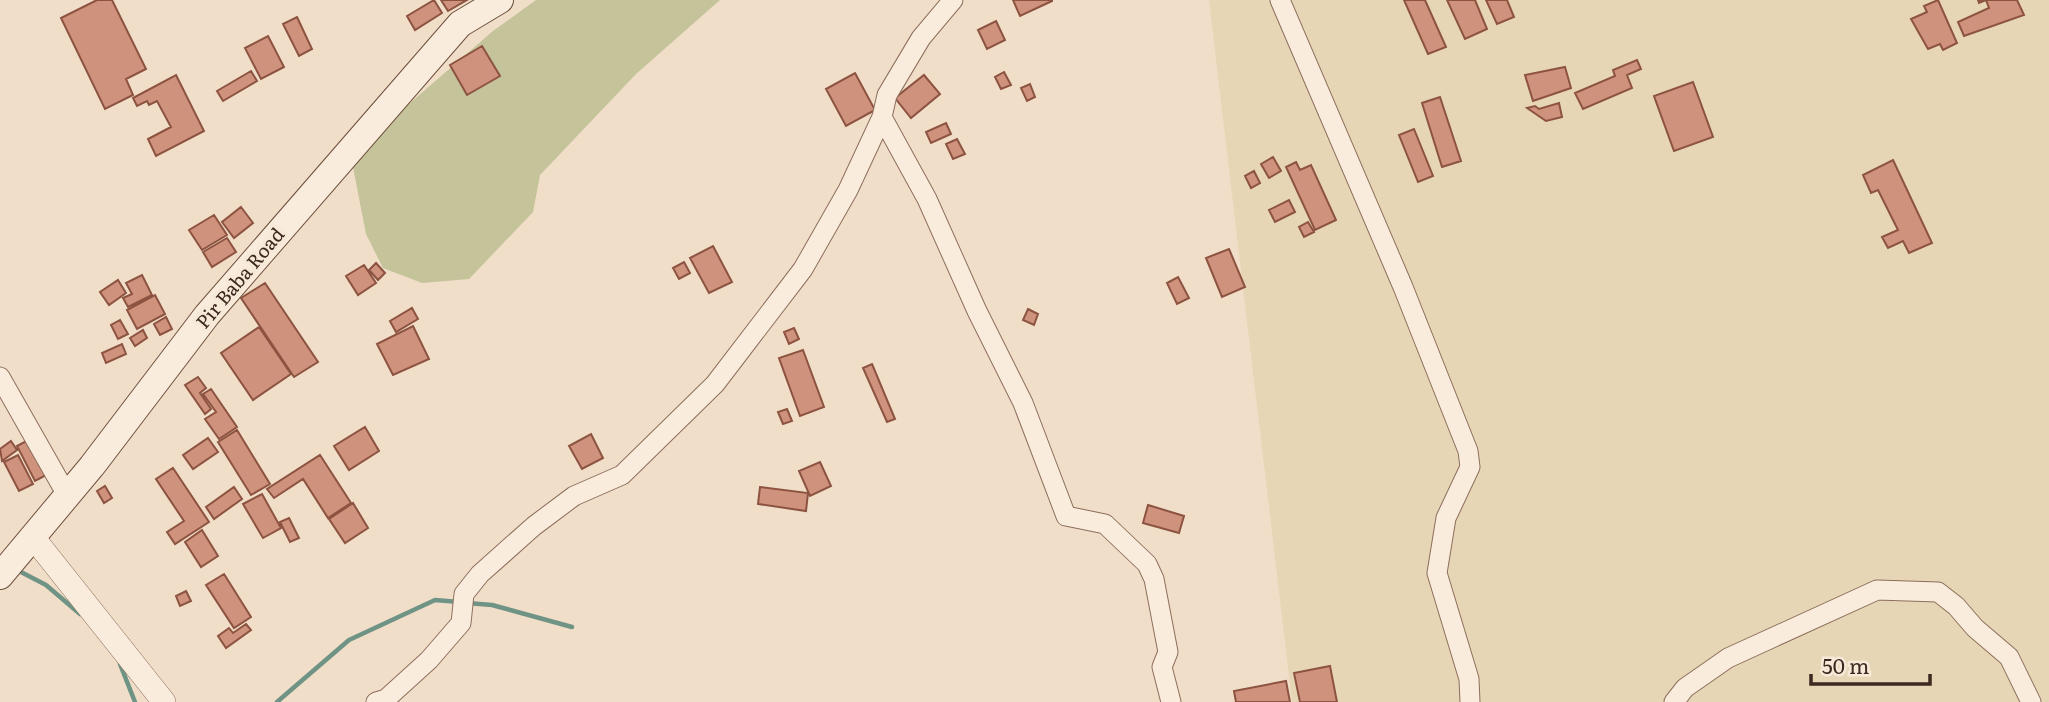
<svg xmlns="http://www.w3.org/2000/svg" width="2049" height="702" font-family="Literata,serif">
	<style>
		.farmland { fill: #e6d6b5 }
		.cemetery { fill: #c4c39a }
		.lines { fill: none; stroke-linecap: round; stroke-linejoin: round }
		.stream { stroke: #6f9384; stroke-width: 4.5 }
		.building { fill: #cf927d; stroke: #8d5341; stroke-width: 2 }
		.minor-casing { stroke: #8d6e5c; stroke-width: 21 }
		.tertiary-casing { stroke: #8d6e5c; stroke-width: 24 }
		.secondary-casing { stroke: #6f503f; stroke-width: 28 }
		.minor { stroke: #faecdc; stroke-width: 19 }
		.tertiary { stroke: #faecdc; stroke-width: 23 }
		.secondary { stroke: #faecdc; stroke-width: 26 }
		.labels { text-anchor: middle; stroke-width: 7; stroke-linejoin: round; paint-order: stroke }
		.street-label { font-size: 19px; fill: #3d2920; stroke: #f7e9d8 }
	</style>
	<rect width="100%" height="100%" fill="#f0dec8"/>
	<path class="farmland" d="M1209 0H2049V702H1292Z"/>
	<path class="cemetery" d="M536 0H720L636 74 540 175 533 212 469 279 422 283 383 268 366 234 353 167 387 123 493 31Z"/>
	<g class="lines">
		<path class="stream" d="M21 572 46 585 80 614
			M467 603 492 605 572 627
			M120 664 135 702
			M277 702 349 640 435 600 459 602"/>
	</g>
	<path class="building" d="M97 0H112L146 69 126 79 133 95 105 109 61 18Z
		M434 0 442 13 415 30 407 16Z
		M441 0H467L448 11Z
		M1013 0H1052V1L1020 16Z
		M1404 0H1425L1446 47 1428 54Z
		M1447 0H1475L1487 29 1465 39Z
		M1486 0H1507L1514 17 1497 24Z
		M1938 0 1957 43 1943 50 1940 44 1928 49 1911 19 1927 12 1924 6Z
		M1978 0H2017L2024 15 1964 36 1958 22 1989 8 1986 0 1979 3Z
		M297 17 312 49 299 56 283 24Z
		M996 21 1005 40 987 49 978 30Z
		M268 36 284 67 261 79 245 48Z
		M482 46 500 76 467 95 450 65Z
		M1637 60 1641 69 1627 75 1632 88 1583 109 1575 93 1615 76 1613 70Z
		M1565 67 1571 88 1533 101 1525 75Z
		M251 71 257 81 223 101 217 91Z
		M1004 72 1011 85 1001 89 995 77Z
		M855 73 875 110 846 126 826 89Z
		M176 75 204 131 156 156 148 139 171 127 157 101 149 105 147 101 137 106 133 98Z
		M924 75 940 94 911 118 895 98Z
		M1693 82 1713 137 1674 151 1654 96Z
		M1030 84 1035 97 1027 101 1021 88Z
		M1440 97 1461 161 1442 167 1422 103Z
		M1559 103 1562 117 1546 121 1527 108 1535 106 1539 109Z
		M946 123 951 134 931 143 926 132Z
		M1414 129 1433 176 1418 182 1399 135Z
		M957 139 965 154 953 159 946 144Z
		M1273 157 1281 171 1269 178 1261 164Z
		M1893 160 1932 243 1909 253 1903 241 1888 248 1882 237 1898 230 1878 190 1871 193 1863 175Z
		M1296 162 1300 170 1311 165 1336 220 1315 230 1286 167Z
		M1254 171 1260 183 1251 188 1245 176Z
		M1289 200 1295 212 1275 222 1269 210Z
		M241 207 253 223 234 238 222 222Z
		M214 215 227 235 202 250 189 230Z
		M1308 222 1314 232 1304 237 1299 227Z
		M227 238 236 252 212 267 203 252Z
		M713 246 732 282 709 293 690 258Z
		M1229 249 1245 287 1222 297 1206 258Z
		M684 262 690 273 679 279 673 268Z
		M376 263 385 273 378 280 369 270Z
		M364 265 376 283 358 295 346 276Z
		M142 275 152 295 128 307 123 298 132 294 126 283Z
		M1178 277 1189 298 1177 304 1167 283Z
		M118 280 126 293 109 305 100 292Z
		M265 283 318 362 294 377 241 298Z
		M155 295 165 314 137 329 127 310Z
		M412 308 418 319 396 332 390 321Z
		M1028 309 1038 314 1034 325 1023 320Z
		M166 317 172 329 160 335 154 324Z
		M120 320 128 334 118 339 111 325Z
		M413 326 429 359 393 375 377 344Z
		M259 327 291 374 253 400 221 353Z
		M794 328 799 339 789 344 784 332Z
		M143 330 147 338 135 346 130 338Z
		M122 344 126 354 106 363 102 353Z
		M803 350 824 407 800 416 779 358Z
		M872 364 895 419 887 422 863 368Z
		M198 377 206 388 200 393 211 409 205 414 185 385Z
		M211 389 237 427 219 439 205 419 216 412 203 394Z
		M787 409 792 421 783 424 778 412Z
		M365 427 379 451 349 470 334 446Z
		M237 430 270 484 251 495 218 442Z
		M591 434 603 458 582 469 569 446Z
		M32 438 50 473 35 481 17 446Z
		M208 438 218 452 193 469 183 455Z
		M11 441 17 450 2 461 0 449Z
		M18 455 33 484 19 491 4 462Z
		M320 455 351 503 328 518 303 479 274 498 267 489Z
		M820 462 831 486 810 496 799 471Z
		M173 468 209 522 175 544 167 532 184 521 156 479Z
		M105 486 112 498 104 503 97 491Z
		M234 487 242 499 214 519 206 507Z
		M760 487 808 493 806 511 758 504Z
		M262 494 281 528 263 538 243 504Z
		M353 503 368 528 345 543 329 519Z
		M1148 505 1184 516 1179 533 1143 523Z
		M289 518 299 538 290 542 280 522Z
		M202 530 218 556 201 567 185 542Z
		M224 574 251 617 234 628 206 585Z
		M186 591 191 601 180 606 176 596Z
		M246 624 251 630 226 648 218 636 229 628 233 633Z
		M1330 666 1337 702H1300L1294 673Z
		M1286 681 1290 702H1236L1234 691Z"/>
	<g class="lines">
		<g class="minor-casing">
			<path id="minor" d="M1280 0 1403 287 1468 451 1470 467 1446 518 1437 573 1469 679 1470 702
				M882 117 927 199 977 311 1023 403 1066 516 1105 524 1147 564 1154 579 1168 652 1162 667 1171 702
				M0 377 67 495
				M376 702 386 699 429 660 461 623 464 594 480 574 534 526 574 496 622 475 715 384 803 269 848 190 882 117 887 95 921 38 953 0
				M1674 702 1685 688 1728 658 1877 590 1938 592 1956 606 1975 628 2009 657 2031 702"/>
		</g>
		<g class="tertiary-casing">
			<path id="tertiary" d="M32 536 164 702"/>
		</g>
		<g class="secondary-casing">
			<path id="secondary" d="M0 576 92 466 207 315 460 24 500 0"/>
		</g>
		<use href="#minor" class="minor"/>
		<use href="#tertiary" class="tertiary"/>
		<use href="#secondary" class="secondary"/>
	</g>
	<g class="labels">
		<g class="street-label">
			<text transform="translate(240 278) rotate(-50)" y="7">Pir Baba Road</text>
		</g>
	</g>
	<path d="M1811 674v10h119v-10" fill="none" stroke="#3d2920" stroke-width="3.5"/>
	<text x="1822" y="674" font-size="21" fill="#3d2920" stroke="#f7e9d8" stroke-width="5" paint-order="stroke">50 m</text>
</svg>
